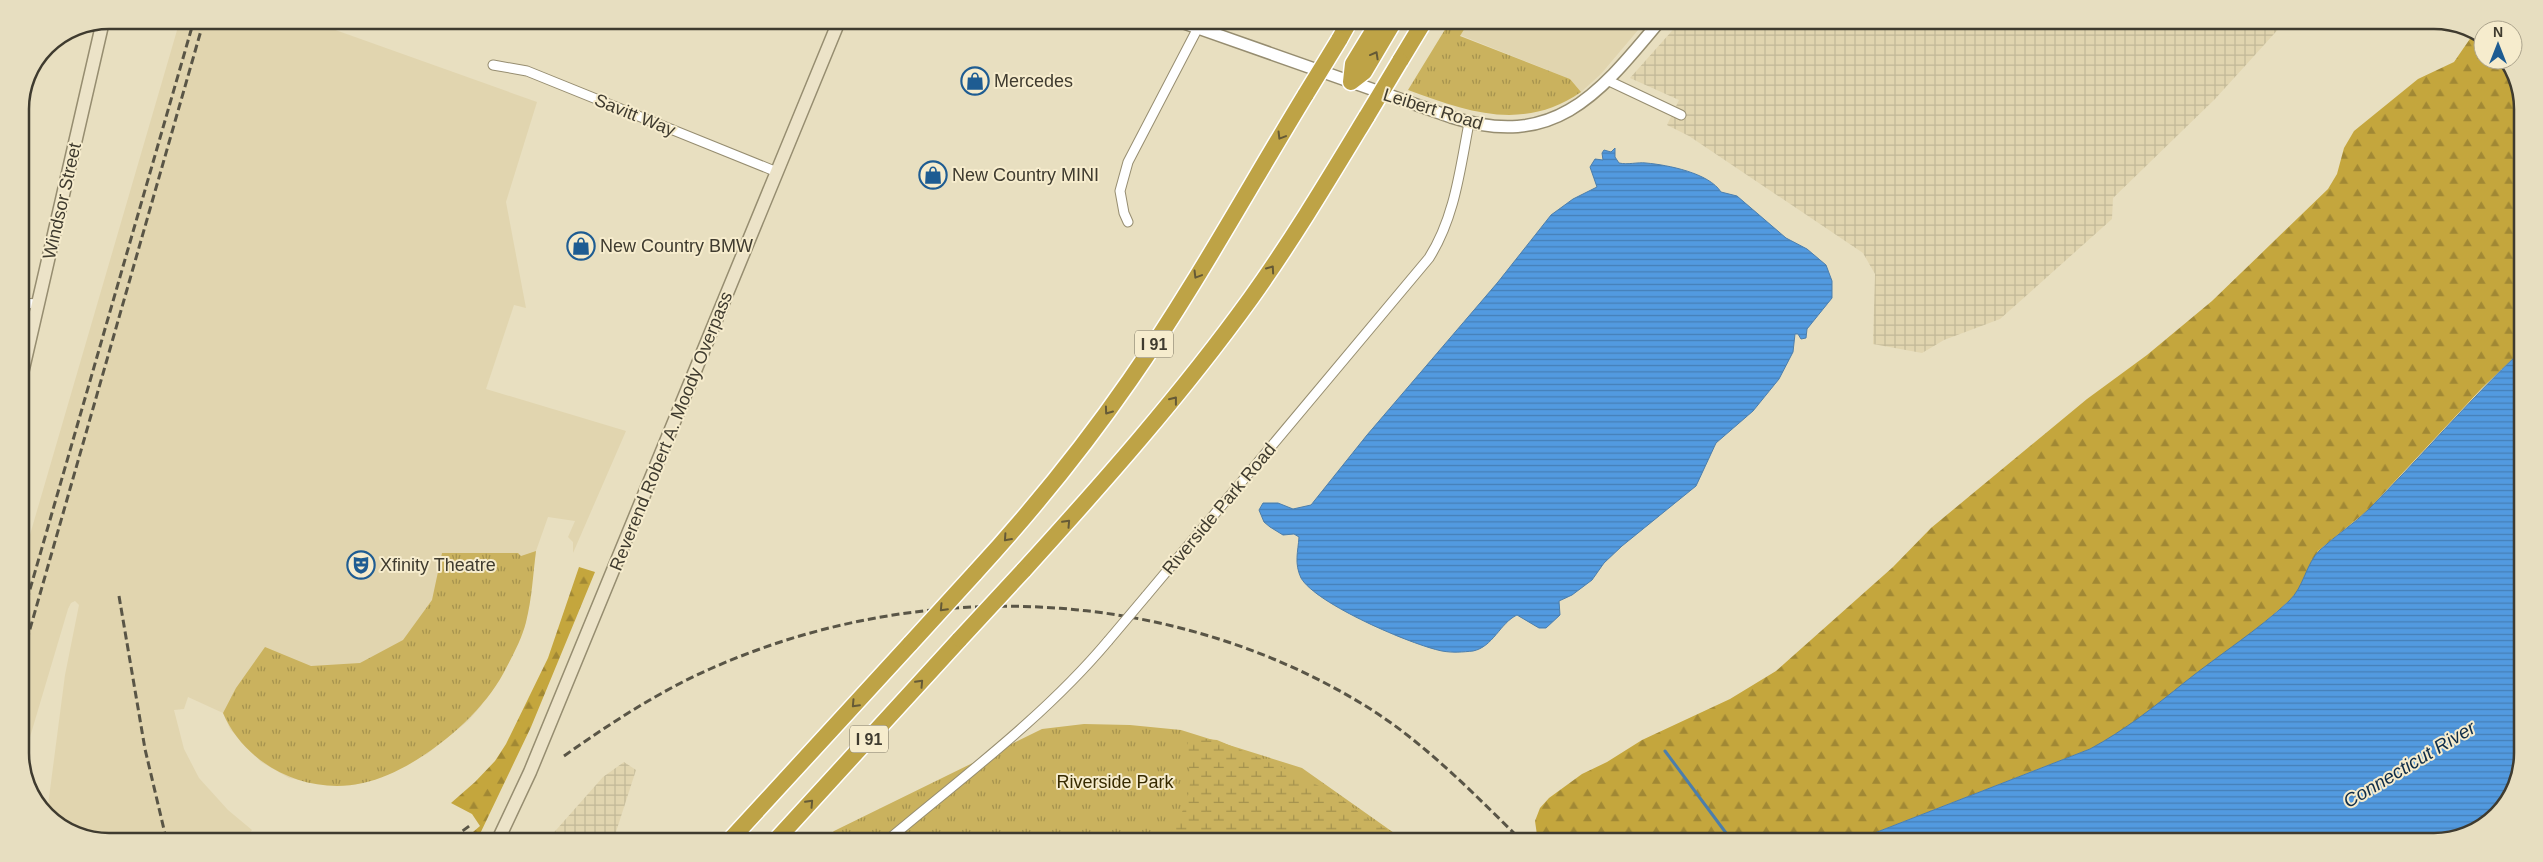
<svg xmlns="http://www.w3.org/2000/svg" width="2543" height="862" font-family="Arial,sans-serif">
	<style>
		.built { fill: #e1d5af }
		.industrial { fill: url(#industrial-grid) }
		.grass { fill: url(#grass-tufts) }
		.forest { fill: url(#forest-firs) }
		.wetland { fill: url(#wetland-marsh) }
		.water { fill: url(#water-rules); stroke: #4c7eab }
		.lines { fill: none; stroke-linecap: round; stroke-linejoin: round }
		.stream { stroke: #4c7eab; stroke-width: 3 }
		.minor-casing { stroke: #968d70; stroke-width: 11 }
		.tertiary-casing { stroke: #968d70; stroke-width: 14 }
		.secondary-casing { stroke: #968d70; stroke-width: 15 }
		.motorway-casing { stroke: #fff; stroke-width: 19 }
		.minor { stroke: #fff; stroke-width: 9 }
		.tertiary { stroke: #fff; stroke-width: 11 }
		.secondary { stroke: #ece3c8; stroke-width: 12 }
		.motorway { stroke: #bea346; stroke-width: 16 }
		.rail { stroke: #595546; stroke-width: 3; stroke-dasharray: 8 4; stroke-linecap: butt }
		.minor-bridge-casing { stroke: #968d70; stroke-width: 11; stroke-linecap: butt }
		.motorway-bridge-casing { stroke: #fff; stroke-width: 19; stroke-linecap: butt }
		.minor-bridge { stroke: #fff; stroke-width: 9 }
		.motorway-bridge { stroke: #bea346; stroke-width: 16 }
		.oneway { stroke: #655a36 }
		.labels { text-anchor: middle; stroke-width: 4; stroke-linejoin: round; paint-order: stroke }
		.shield { fill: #f6eccd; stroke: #76705e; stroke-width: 1 }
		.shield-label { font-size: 16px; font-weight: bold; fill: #3f3b2f }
		.poi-label { font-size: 18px; fill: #3f3b2f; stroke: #f6eccd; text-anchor: start }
		.street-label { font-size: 18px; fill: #3f3b2f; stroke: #f6eccd }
		.park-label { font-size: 18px; fill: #362a00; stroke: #f6eccd }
		.water-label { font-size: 19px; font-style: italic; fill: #0f2d49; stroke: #f6eccd }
		.rim { fill: none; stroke: #3f3b2f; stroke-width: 2.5 }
	</style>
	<defs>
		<pattern id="industrial-grid" width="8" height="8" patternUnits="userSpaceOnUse" patternTransform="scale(1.25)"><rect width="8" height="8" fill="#e1d5af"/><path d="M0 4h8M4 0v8" fill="none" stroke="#c2b897"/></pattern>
		<pattern id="grass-tufts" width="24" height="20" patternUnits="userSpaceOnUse" patternTransform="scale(1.25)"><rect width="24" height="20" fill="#cab25e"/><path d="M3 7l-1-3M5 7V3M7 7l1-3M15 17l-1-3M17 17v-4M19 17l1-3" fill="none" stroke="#a5924e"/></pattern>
		<pattern id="forest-firs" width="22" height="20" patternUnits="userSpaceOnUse" patternTransform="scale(1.25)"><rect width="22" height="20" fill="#c4a63d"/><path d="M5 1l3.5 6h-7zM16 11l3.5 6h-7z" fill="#a18834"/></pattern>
		<pattern id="wetland-marsh" width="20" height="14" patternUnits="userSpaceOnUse" patternTransform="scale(1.25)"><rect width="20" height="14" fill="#cab25e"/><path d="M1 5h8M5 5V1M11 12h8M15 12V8" fill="none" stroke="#a5924e"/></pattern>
		<pattern id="water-rules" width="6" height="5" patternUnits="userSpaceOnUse" patternTransform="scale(1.25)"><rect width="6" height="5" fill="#529ae0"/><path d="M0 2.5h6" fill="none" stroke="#457fb6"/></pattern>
	</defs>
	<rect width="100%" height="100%" fill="#e8dfc0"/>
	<path class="built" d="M180 20H329L327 27 537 102 506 202 526 308 514 305 486 389 626 431 573 553V542L568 537 575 521 548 517 536 551 526 623 481 706 468 721 427 754 386 775 354 785 324 784 289 778 261 762 230 729 223 713 188 697 184 709 174 710 184 749 199 778 228 810 252 830 246 838 81 837 47 813 65 675 79 605 75 601 71 603 68 609 22 764 20 569Z
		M1468 23H1644L1601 74 1581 92 1570 79 1460 35Z"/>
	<path class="industrial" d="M1679 23 2283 24 2215 99 2113 198 2112 219 2000 319 1944 340 1922 353 1873 344 1875 274 1863 253 1689 136 1667 125 1679 100 1630 78Z
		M624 762 636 770 614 838H549L603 777Z"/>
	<path class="grass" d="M1449 23H1468L1460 36 1570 79 1581 92C1523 132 1468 112 1408 90Z
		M536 551C533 574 532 599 526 622 522 639 511 659 503 674 479 719 414 772 363 783 307 796 245 765 223 713L236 688 265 647 311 666 360 663 403 640 432 600 442 553H518L521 556Z
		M1084 724 1130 725 1181 730 1302 768 1404 840 825 839 834 831 1042 729Z"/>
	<path class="forest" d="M2474 33 2483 39V60H2506L2523 103 2521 351 2482 388 2368 510 2318 551 2299 590 2290 600 2244 640 2184 683 2151 711 2115 736 2090 749 1854 841 1542 840 1537 835 1535 821 1540 808 1549 798 1582 774 1607 762 1642 740 1730 699 1776 671 1893 567 1931 528 2087 399 2147 355 2212 301 2328 189 2337 174 2344 148 2354 131 2418 79 2454 62Z
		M579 567 595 572 531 727 478 838H466L480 826 472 814 451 803 475 782 495 761 506 744 548 658Z"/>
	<path class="wetland" d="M1196 738 1217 740 1283 768 1335 794 1369 820 1407 840 1166 839C1179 821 1192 797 1190 774 1189 761 1183 752 1189 740Z"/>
	<path class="water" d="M1615 148V157L1619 163C1628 165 1637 162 1646 163 1668 165 1709 173 1721 192L1737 196 1786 238 1807 249 1826 265 1832 281V298L1807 329 1806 338 1801 339 1798 334H1795L1793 352 1779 379 1753 411 1716 443 1696 486 1622 546 1604 563 1592 580 1572 595 1559 601 1560 615 1546 628H1539L1517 615C1500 623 1493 647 1473 651 1463 652 1453 653 1442 651 1412 645 1316 604 1301 578 1294 563 1298 552 1299 537L1294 534 1283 535 1270 527 1264 522 1259 510 1263 503H1278L1293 509 1311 505 1367 435 1498 282 1551 215 1573 199 1597 187 1590 167 1595 159 1603 160 1602 153 1604 150 1611 152Z
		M2521 351 2518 781 2488 824 2434 842 1854 841 2090 749C2125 730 2154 707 2185 682 2220 654 2257 631 2289 601 2304 587 2306 563 2320 550 2336 535 2354 524 2369 509 2421 457 2468 401 2521 351Z"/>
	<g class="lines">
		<path class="stream" d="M1665 751 1732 841"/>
		<g class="minor-casing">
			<path id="minor" d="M493 65 527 71 777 172
				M1609 81 1681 115
				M1128 222 1124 213 1120 191 1128 162 1201 22
				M20 303 38 304
				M1146 596 1429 258C1455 217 1460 169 1469 123
				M889 839C964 776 1045 716 1108 641"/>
		</g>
		<g class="tertiary-casing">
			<path id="tertiary" d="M1181 22 1451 117C1554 150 1598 95 1658 23"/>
		</g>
		<g class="secondary-casing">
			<path id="secondary" d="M20 382 103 21
				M499 838 530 772 839 21"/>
		</g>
		<g class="motorway-casing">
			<path id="motorway" d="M1378 23 1353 64 1351 82 1364 72 1393 23
				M1339 40 1349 22
				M1400 61 1423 23
				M1023 571C1103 483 1181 395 1251 298 1293 239 1330 177 1367 116
				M974 574C1030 513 1083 448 1130 380 1194 288 1248 189 1306 94
				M731 839 911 643
				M777 839 960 639"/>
		</g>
		<use href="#minor" class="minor"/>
		<use href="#tertiary" class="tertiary"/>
		<use href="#secondary" class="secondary"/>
		<use href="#motorway" class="motorway"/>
		<path class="rail" d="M119 596 145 749 166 838
			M20 624 194 20
			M20 664 204 20
			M564 756C611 723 658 692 710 669 919 576 1167 585 1364 705 1423 741 1472 792 1521 840
			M453 838 472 824"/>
		<g class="minor-bridge-casing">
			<path id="minor-bridge" d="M1108 641 1146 596"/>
		</g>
		<g class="motorway-bridge-casing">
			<path id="motorway-bridge" d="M1306 94 1339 40
				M1367 116 1400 61
				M960 639 1023 571
				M911 643 974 574"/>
		</g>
		<use href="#minor-bridge" class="minor-bridge"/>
		<use href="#motorway-bridge" class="motorway-bridge"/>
	</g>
	<defs><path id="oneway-chevron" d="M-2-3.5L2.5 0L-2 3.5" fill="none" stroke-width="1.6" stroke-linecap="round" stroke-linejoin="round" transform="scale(1.25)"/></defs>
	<g class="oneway">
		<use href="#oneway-chevron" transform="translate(1375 55) rotate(-61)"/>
		<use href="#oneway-chevron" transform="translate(1281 136) rotate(121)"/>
		<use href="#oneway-chevron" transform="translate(1271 269) rotate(-55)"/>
		<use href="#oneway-chevron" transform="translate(1197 275) rotate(121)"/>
		<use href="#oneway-chevron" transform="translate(1174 400) rotate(-52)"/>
		<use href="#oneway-chevron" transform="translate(1108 411) rotate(126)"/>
		<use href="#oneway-chevron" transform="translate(1067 523) rotate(-47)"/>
		<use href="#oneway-chevron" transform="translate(1007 538) rotate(132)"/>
		<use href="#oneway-chevron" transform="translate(943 608) rotate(133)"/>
		<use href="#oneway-chevron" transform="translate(920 683) rotate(-47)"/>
		<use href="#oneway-chevron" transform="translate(855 704) rotate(133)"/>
		<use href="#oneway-chevron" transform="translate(810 803) rotate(-47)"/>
	</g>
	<defs>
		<g id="shop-ring" transform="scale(1.4375)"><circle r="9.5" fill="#f6eccd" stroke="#1e5c92" stroke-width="1.5"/><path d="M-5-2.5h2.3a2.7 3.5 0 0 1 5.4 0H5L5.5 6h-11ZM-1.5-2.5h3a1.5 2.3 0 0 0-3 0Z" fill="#1e5c92"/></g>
		<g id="theatre-ring" transform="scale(1.4375)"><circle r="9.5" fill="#f6eccd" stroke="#1e5c92" stroke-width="1.5"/><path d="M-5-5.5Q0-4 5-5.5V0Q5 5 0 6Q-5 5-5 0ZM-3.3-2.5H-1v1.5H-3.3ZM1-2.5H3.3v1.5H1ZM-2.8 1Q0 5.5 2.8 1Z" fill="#1e5c92"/></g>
	</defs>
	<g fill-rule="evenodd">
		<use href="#shop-ring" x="975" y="81"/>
		<use href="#shop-ring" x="933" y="175"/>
		<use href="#shop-ring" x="581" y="246"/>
		<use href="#theatre-ring" x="361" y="565"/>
	</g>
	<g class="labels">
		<g class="shield">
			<rect x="1135" y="330.5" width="38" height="27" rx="4"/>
			<rect x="850" y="725.5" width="38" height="27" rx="4"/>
		</g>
		<g class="shield-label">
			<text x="1154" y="350">I 91</text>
			<text x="869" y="745">I 91</text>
		</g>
		<g class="poi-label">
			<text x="994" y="87">Mercedes</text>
			<text x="952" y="181">New Country MINI</text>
			<text x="600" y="252">New Country BMW</text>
			<text x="380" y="571">Xfinity Theatre</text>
		</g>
		<g class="street-label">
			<text transform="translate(1433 109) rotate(17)" y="6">Leibert Road</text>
			<text transform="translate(635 115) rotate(22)" y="6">Savitt Way</text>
			<text transform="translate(62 201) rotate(-77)" y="6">Windsor Street</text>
			<text transform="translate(671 431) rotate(-68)" y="6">Reverend Robert A. Moody Overpass</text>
			<text transform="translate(1219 509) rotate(-50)" y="6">Riverside Park Road</text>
		</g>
		<g class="park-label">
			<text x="1115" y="788">Riverside Park</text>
		</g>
		<g class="water-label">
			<text transform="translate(2409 764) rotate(-31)" y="7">Connecticut River</text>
		</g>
	</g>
	<path d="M0 0H2543V862H0ZM109 29H2434A80 80 0 0 1 2514 109V753A80 80 0 0 1 2434 833H109A80 80 0 0 1 29 753V109A80 80 0 0 1 109 29Z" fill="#e7dec0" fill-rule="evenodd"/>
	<path class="rim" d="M109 29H2434A80 80 0 0 1 2514 109V753A80 80 0 0 1 2434 833H109A80 80 0 0 1 29 753V109A80 80 0 0 1 109 29Z"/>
	<g transform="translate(2498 45)"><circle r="24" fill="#f6eccd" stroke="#ada58e"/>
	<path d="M0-4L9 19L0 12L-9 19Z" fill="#1e5c92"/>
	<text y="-8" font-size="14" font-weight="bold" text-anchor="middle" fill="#3f3b2f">N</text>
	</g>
</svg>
